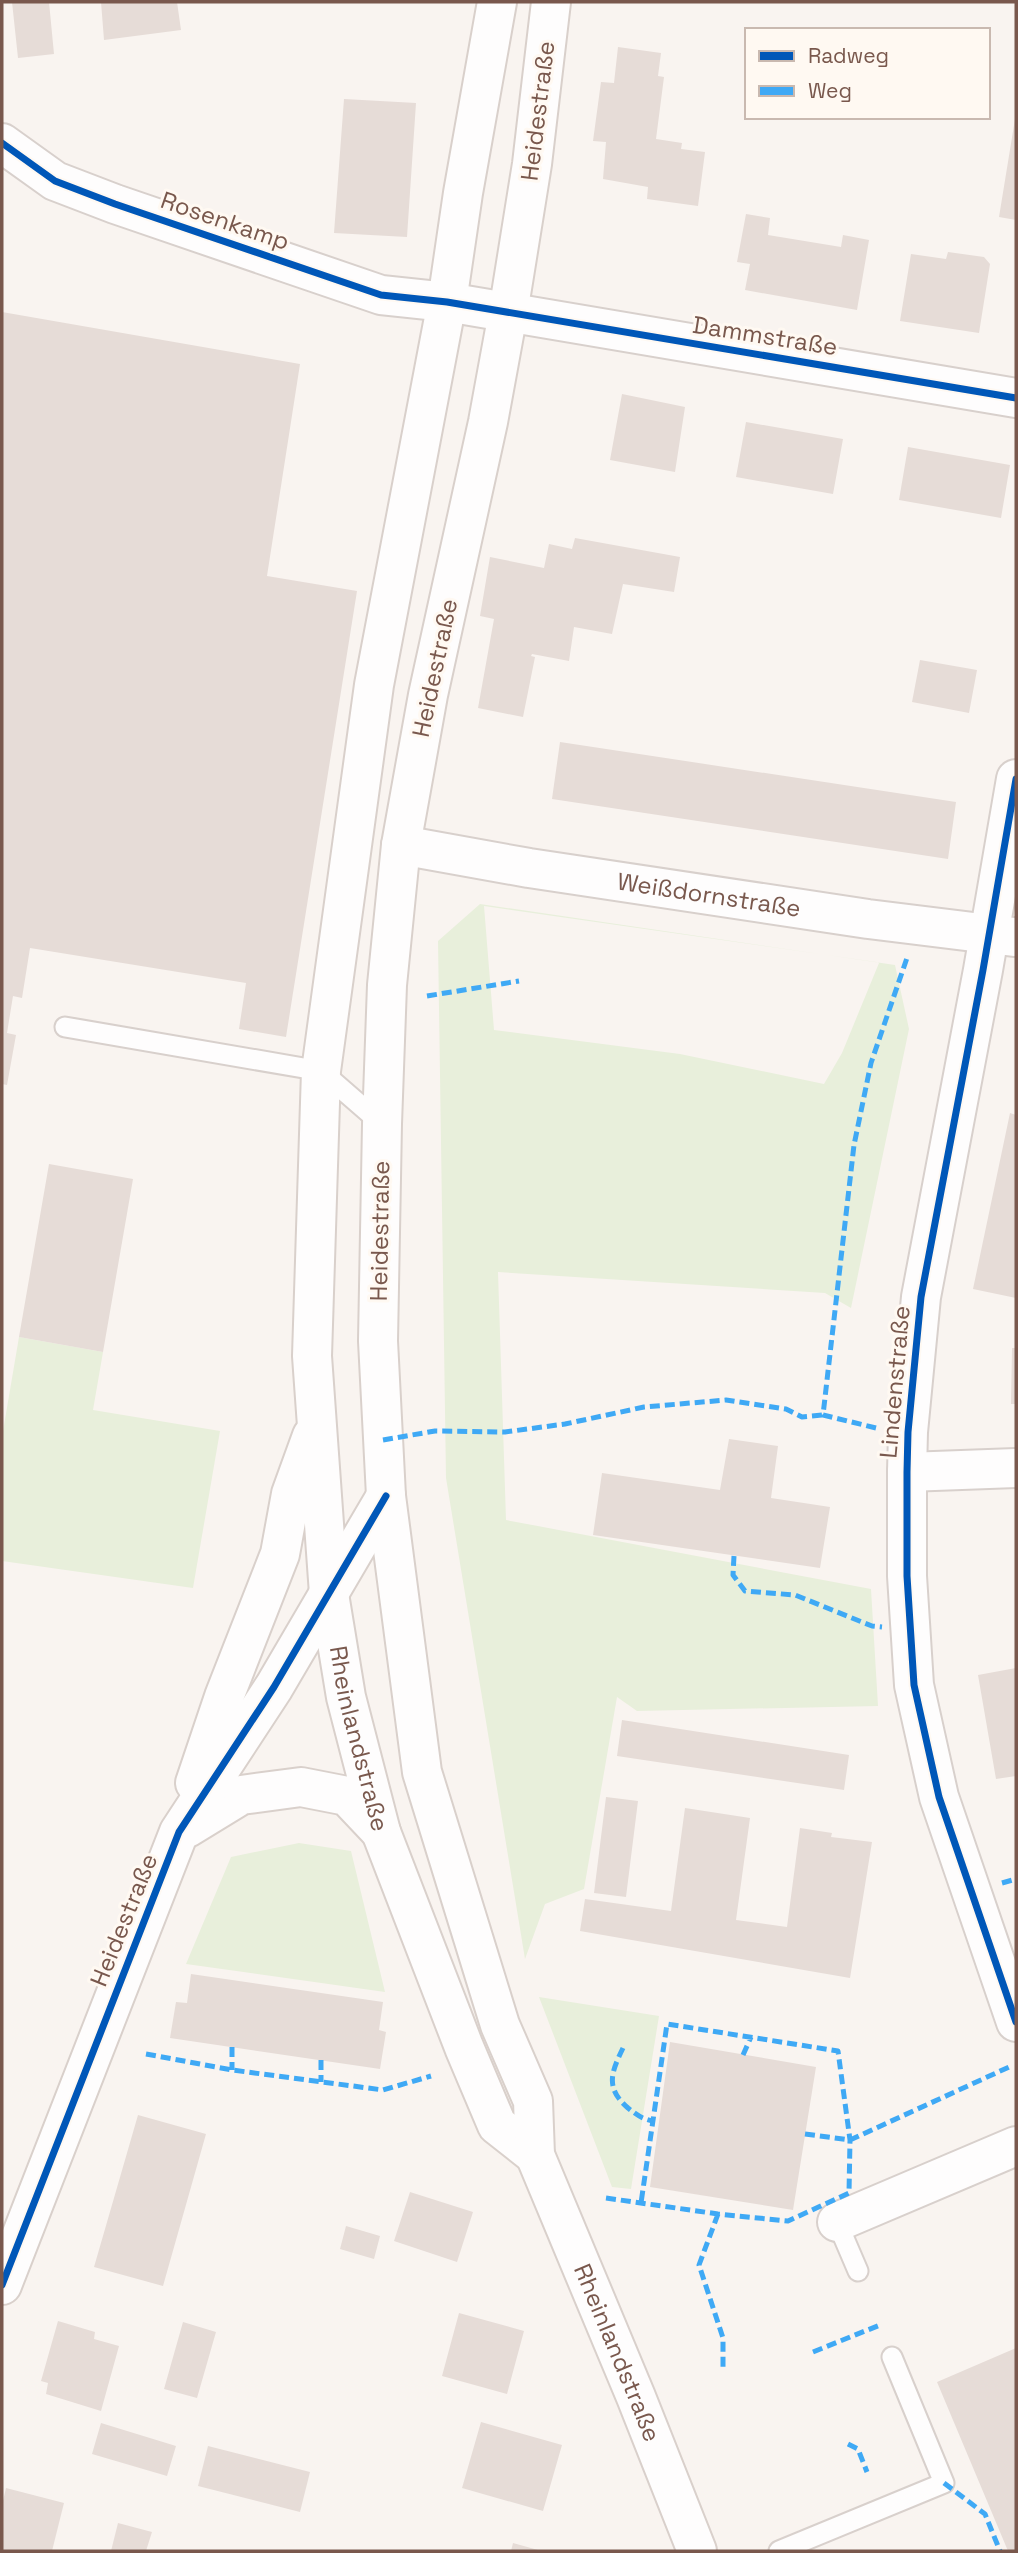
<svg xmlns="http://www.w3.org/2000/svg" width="1018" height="2553" font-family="'Space Grotesk',sans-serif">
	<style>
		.green { fill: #e8efdb; fill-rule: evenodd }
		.building { fill: #e6dcd7 }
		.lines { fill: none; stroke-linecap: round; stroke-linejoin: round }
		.lane-casing { stroke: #d8d0cc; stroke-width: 23 }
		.street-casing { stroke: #d8d0cc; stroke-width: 42 }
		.secondary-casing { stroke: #d9d0cb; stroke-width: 42 }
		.lane { stroke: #fefdfd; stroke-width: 19 }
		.street { stroke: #fefdfd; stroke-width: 38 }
		.secondary { stroke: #fefdfd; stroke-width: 38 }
		.quiet { stroke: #3fa9f5; stroke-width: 5; stroke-dasharray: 10 5; stroke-linecap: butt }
		.cycleway-casing { stroke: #fff9f2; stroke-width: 11 }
		.cycleway { stroke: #0057b8; stroke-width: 7 }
		.labels { text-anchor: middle; stroke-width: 6; stroke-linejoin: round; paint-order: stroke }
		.street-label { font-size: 24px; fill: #79584d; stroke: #fff9f2 }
	</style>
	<rect width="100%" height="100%" fill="#f9f4f0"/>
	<path class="green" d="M480 904 895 965 909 1029 851 1308 825 1293 498 1272 506 1520 871 1589 878 1706 637 1711 617 1697 584 1889 545 1904 525 1959 446 1478 438 941ZM484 906 876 962 879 963 842 1053 824 1084 680 1054 494 1030Z
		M19 1337 103 1352 93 1410 220 1431 193 1588 2 1561V1437Z
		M299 1843 351 1851 385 1992 186 1964 231 1857Z
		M539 1997 659 2016 631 2189 612 2187Z"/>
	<path class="building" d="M12 2H49L54 54 18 58Z
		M101 2H177L181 30 104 40Z
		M618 47 661 53 658 76 664 77 656 139 682 143 681 149 705 152 698 206 647 199 648 187 603 179 606 142 593 141 601 82 614 83Z
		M344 99 416 103 407 237 334 233Z
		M1015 119H1016V220L999 217Z
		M746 214 770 218 768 235 841 247 843 235 869 240 857 310 745 290 750 264 737 262Z
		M948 252 984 257 990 264 979 333 900 321 911 254 946 259Z
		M2 312 300 364 267 576 357 591 286 1037 239 1029 246 983 30 948 22 998 13 996 7 1033 16 1035 7 1085 2 1084Z
		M622 394 685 407 675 472 610 460Z
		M746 422 843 439 833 494 736 477Z
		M908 447 1010 465 1001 518 899 500Z
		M575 538 680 557 674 592 623 584 612 634 574 627 569 661 532 654 531 656 535 657 523 717 478 708 494 619 480 616 490 557 544 568 549 544 572 549Z
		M920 660 977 670 969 713 912 702Z
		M560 742 956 802 948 859 552 799Z
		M1010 1113 1016 1115V1298L973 1289Z
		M49 1164 133 1179 103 1352 19 1337Z
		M1012 1348H1016V1404H1011Z
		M729 1439 778 1446 771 1498 830 1507 820 1568 593 1535 602 1473 720 1490Z
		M1016 1668V1776L996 1779 978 1675Z
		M622 1720 849 1755 844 1790 617 1756Z
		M606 1797 638 1801 626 1897 594 1893Z
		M685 1808 750 1818 736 1920 787 1927 800 1828 832 1833 831 1837 872 1842 850 1978 580 1931 585 1899 671 1911Z
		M191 1974 383 2002 379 2030 386 2032 380 2069 170 2038 176 2002 187 2003Z
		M670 2042 816 2067 793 2210 650 2187Z
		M138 2115 206 2134 163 2286 94 2267Z
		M410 2192 473 2212 457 2262 394 2241Z
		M346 2226 380 2236 374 2259 340 2249Z
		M459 2313 524 2331 507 2394 442 2376Z
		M58 2321 95 2332 94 2339 119 2346 101 2411 46 2394 48 2383 41 2381Z
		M183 2322 216 2332 197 2398 164 2389Z
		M1016 2348V2551H1008L937 2382Z
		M481 2422 562 2445 543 2511 462 2488Z
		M101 2423 176 2446 167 2476 92 2454Z
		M208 2446 310 2472 300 2512 198 2486Z
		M6 2488 64 2503 52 2551H2V2505Z
		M118 2523 152 2532 146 2551H111Z
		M513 2543 538 2550V2551H511Z"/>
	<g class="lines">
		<g class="lane-casing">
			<path id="lane" d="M65 1027 321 1071 382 1124
				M837 2222 858 2271
				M779 2551 944 2483 892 2357"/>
		</g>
		<g class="street-casing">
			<g id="street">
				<path d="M2 143 55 181 115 204 381 295 447 302 1016 398"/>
				<path d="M1016 779 983 970 921 1297 908 1432 907 1472V1576L914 1685 939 1797 1016 2022"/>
				<path id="s1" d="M401 845 529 868 868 919 1014 937"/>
				<path d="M907 1472 1016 1468"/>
				<path d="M837 2222 1016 2146"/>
			</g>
		</g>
		<g class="secondary-casing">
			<g id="secondary">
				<path id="s2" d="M497 2 463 193 447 302 374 685 321 1071 312 1356 329 1594 346 1697 381 1832 464 2047 497 2125 535 2155"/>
				<path id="s3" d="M551 2 532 164 508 313 488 422 428 695 401 845 387 985 382 1124 378 1341 386 1496 422 1772 500 2025 533 2101 535 2155 636 2397 697 2551"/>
				<path d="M195 1783 224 1697 280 1554 291 1494 312 1436"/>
				<path d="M187 1828 241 1795 301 1787 347 1796 381 1832"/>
				<path d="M2 2285 179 1832 274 1687 386 1496"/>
			</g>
		</g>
		<use href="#lane" class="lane"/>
		<use href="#street" class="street"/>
		<use href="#secondary" class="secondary"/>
		<path class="quiet" d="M427 996 519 981
			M876 1428 823 1415 854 1145 871 1063 908 955
			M383 1440 435 1431 505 1432 565 1424 644 1407 726 1400 786 1409 802 1417 823 1415
			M734 1556 733 1575 745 1591 795 1595 872 1626 882 1627
			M1002 1883 1016 1879
			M232 2047V2070
			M623 2048C611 2073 605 2088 628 2108 637 2115 642 2119 653 2121
			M146 2054 232 2070 383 2090 431 2076
			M743 2055 751 2037
			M321 2060V2082
			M805 2134 850 2140 1009 2067
			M606 2198 718 2214 788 2221 849 2193 850 2140 838 2051 667 2024 641 2203
			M718 2214 699 2265 723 2338V2371
			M813 2352 880 2325
			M848 2444 858 2449 867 2472
			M944 2483 985 2514 1000 2551"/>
		<g class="cycleway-casing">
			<path id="cycleway" d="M2 143 55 181 115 204 381 295 447 302 1016 398
				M1016 779 983 970 921 1297 908 1432 907 1472V1576L914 1685 939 1797 1016 2022
				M2 2285 179 1832 274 1687 386 1496"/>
		</g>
		<use href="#cycleway" class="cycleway"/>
	</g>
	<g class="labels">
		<g class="street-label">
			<text transform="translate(538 111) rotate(-83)" y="8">Heidestraße</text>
			<text transform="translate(225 221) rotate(19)" y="8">Rosenkamp</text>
			<text transform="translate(765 336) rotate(9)" y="8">Dammstraße</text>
			<text transform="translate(435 668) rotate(-78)" y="8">Heidestraße</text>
			<text dy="8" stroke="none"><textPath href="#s1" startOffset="312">Weißdornstraße</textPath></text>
			<text transform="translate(380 1231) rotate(-89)" y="8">Heidestraße</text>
			<text transform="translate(895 1382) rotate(-85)" y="8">Lindenstraße</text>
			<text dy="8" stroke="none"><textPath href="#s2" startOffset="1755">Rheinlandstraße</textPath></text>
			<text transform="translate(124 1920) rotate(-68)" y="8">Heidestraße</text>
			<text dy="8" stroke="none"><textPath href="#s3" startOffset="2403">Rheinlandstraße</textPath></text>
		</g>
	</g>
	<rect width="1018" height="2553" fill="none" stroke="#79584d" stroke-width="7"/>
	<rect x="745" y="28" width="245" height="91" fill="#fff9f2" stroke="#c9b9b0" stroke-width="2"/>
	<rect x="759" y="51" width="35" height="10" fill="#0057b8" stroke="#c9b9b0" stroke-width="2"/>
	<text x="808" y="63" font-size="21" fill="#79584d">Radweg</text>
	<rect x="759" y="86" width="35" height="10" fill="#3fa9f5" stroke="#c9b9b0" stroke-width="2"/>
	<text x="808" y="98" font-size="21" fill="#79584d">Weg</text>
</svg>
